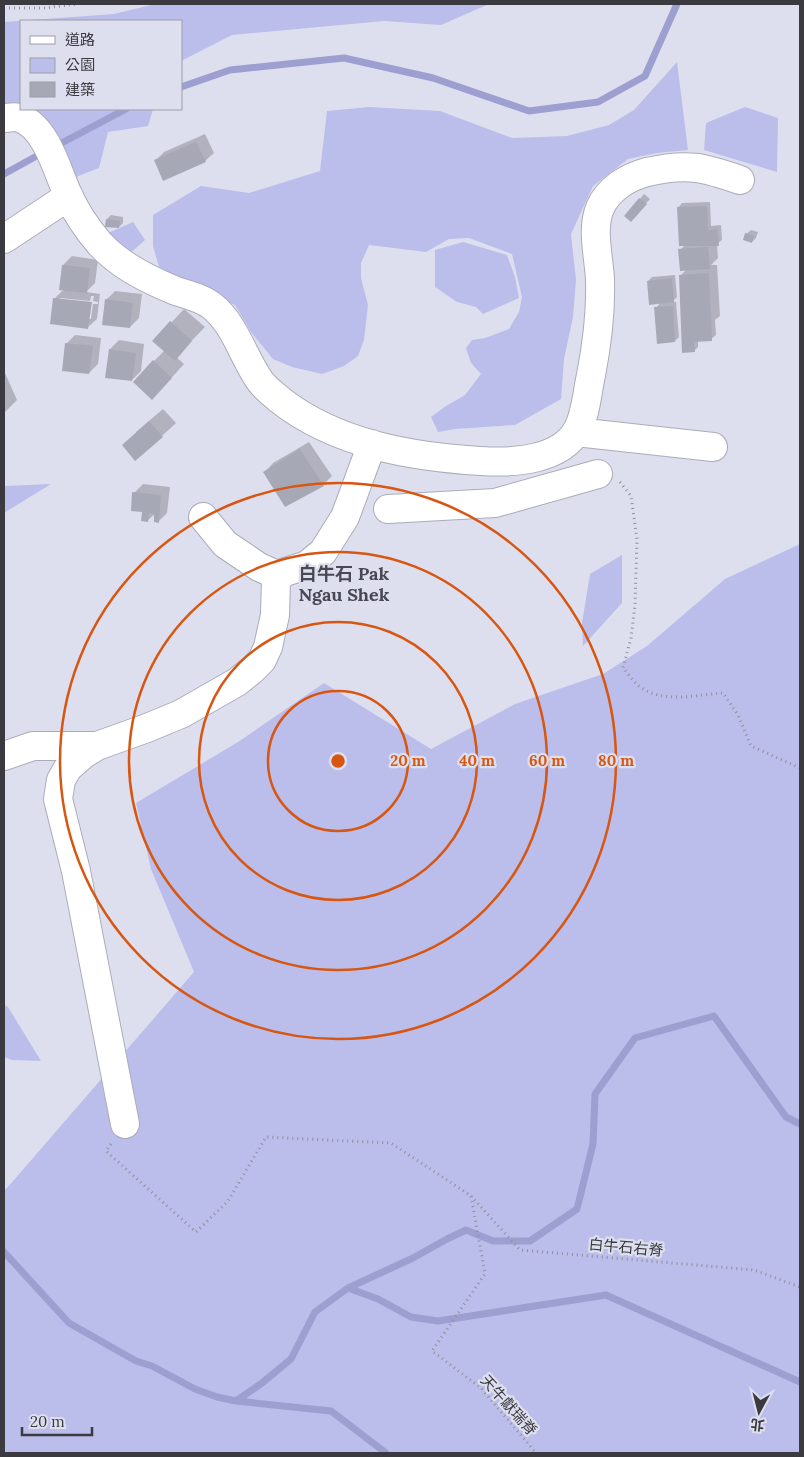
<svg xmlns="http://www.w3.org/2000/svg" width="804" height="1457" font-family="Lora,'Noto Sans TC',serif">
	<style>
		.green { fill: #bbbdeb }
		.shadow { fill: #0003; fill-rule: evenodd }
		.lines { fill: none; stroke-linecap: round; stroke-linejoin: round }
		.stream { stroke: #9d9fd0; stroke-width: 7 }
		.building { fill: #a7a8b6 }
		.minor-casing { stroke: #abacba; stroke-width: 30 }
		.path { stroke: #90909b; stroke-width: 3; stroke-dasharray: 1 4; stroke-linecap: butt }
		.minor { stroke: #fff; stroke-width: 28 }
		.ring { fill: none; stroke: #d75611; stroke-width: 2.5 }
		.labels { text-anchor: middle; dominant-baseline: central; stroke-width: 4.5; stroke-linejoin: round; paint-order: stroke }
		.street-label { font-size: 15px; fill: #3a3a40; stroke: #dedfee }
		.quarter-label { font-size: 18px; font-weight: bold; fill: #474854; stroke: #dedfee }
		.centre { fill: #d75611; stroke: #dedfee; stroke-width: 2.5 }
		.ring-label { font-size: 15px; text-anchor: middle; font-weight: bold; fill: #d75611; stroke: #dedfee; stroke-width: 4.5; stroke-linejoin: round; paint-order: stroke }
	</style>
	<rect width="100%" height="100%" fill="#dedfee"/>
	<path class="green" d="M155 4H489L441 25 384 21 232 35 181 61V21H21V109H153L148 126 108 132 99 168 63 182 42 126 4 117V22L114 14Z
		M677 62 688 150 657 153 628 159 593 186 571 234 576 280 573 317 564 359 561 399 515 425 455 429 438 432 431 417 446 406 465 395 481 374 471 363 466 348 472 340 485 338 509 329 519 312 522 297 512 254 469 238 449 239 426 252 369 245 361 263V278L368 305 364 340 358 356 344 366 322 374 292 367 273 359 251 332 235 305 191 285 159 267 153 246V215L201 186 249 193 320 171 327 111 369 107 440 111 512 138 567 136 609 125 634 110Z
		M745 107 778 118 777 172 704 150 706 123Z
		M133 222 145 240 128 255 106 234Z
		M463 242 507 255 515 277 519 298 483 314 476 307 457 302 435 287V250Z
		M51 484 4 513V486Z
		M800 544V1453H4V1190L7 1188 194 972 151 869 136 803 238 742 324 683 431 749 515 704 603 674 647 646 725 579Z
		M622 555V603L583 646 582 623 590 574Z
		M4 1005 8 1007 41 1061 12 1060 4 1057Z"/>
	<path class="shadow" d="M205 134 214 153 205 161H155L164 152Z
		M644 194 650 199 635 216H626Z
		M710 202 711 226 721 225 722 240 717 244 718 258 711 265H717L720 316 715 320 716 335 711 339 698 340V347L694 351 681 275 687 269 680 250 685 245 678 208 682 203Z
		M111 215 123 217V223L119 227 107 219Z
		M751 230 758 232 756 238 752 242 746 234Z
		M72 256 98 260 95 283 86 292 100 294 97 319 88 327 54 299 64 289 63 265ZM91 296H94L93 301 98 302V304H93L91 319H88L60 300V298L90 301Z
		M675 275 677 297 672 302H676L679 337 675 341 656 308 661 302 648 281 652 277Z
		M115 291 142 294 139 318 130 327 106 300Z
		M184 309 205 327 176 357 184 364 165 385 154 361 165 350 154 341Z
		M75 335 101 338 98 364 89 373 66 344Z
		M119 340 144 344 141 371 132 380 110 349Z
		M5 373 17 400 4 413V374Z
		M163 409 176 423 136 460V432Z
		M309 442 332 476 323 485 265 472 273 463Z
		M143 484 170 487 167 513 159 521 156 513 147 521 134 493Z"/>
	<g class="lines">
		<path class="stream" d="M181 87 230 70 344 58 433 78 529 111 598 102 645 76 677 4
			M54 147 126 109
			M4 174 44 152
			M4 1252 69 1323 136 1361 152 1366 195 1389 217 1397 236 1401 262 1383 291 1359 315 1312 348 1288 378 1299 411 1317 438 1321 606 1295 800 1382
			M348 1288 413 1258 447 1239 466 1230 493 1241H530L577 1209 593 1144 595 1094 635 1038 714 1016 786 1117 800 1124
			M236 1401 331 1411 386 1453"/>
	</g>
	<path class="building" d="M196 142 206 162 163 181 154 160Z
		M639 198 647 204 631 222 624 216Z
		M707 206 708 230 717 229 719 246H679L677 207Z
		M106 219 120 221 119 228 105 227Z
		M745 233 754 236 752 243 743 240Z
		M708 247 710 269 680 271 678 249Z
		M62 265 90 268 87 293 59 290Z
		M709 273 712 341 694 342 695 352 682 353 679 275Z
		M672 278 674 302 649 305 647 281Z
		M53 298 92 302 88 329 50 324Z
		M105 299 133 303 130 328 102 325Z
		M673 306 675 342 657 344 654 307Z
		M170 321 192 341 175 361 152 341Z
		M65 343 93 346 89 374 62 371Z
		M109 349 136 353 132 381 105 378Z
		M153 360 172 378 152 400 133 382Z
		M149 421 163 437 135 461 122 445Z
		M300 449 324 486 285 507 263 472Z
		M132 492 161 495 159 523 154 522V514L149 513 148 522 141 521 142 512 131 511Z"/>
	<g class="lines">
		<g class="minor-casing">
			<path id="minor" d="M4 118C9 118 15 116 20 118 47 127 58 174 69 197 77 214 88 230 100 244 120 266 149 280 176 291 188 295 202 298 212 306 235 324 243 357 260 381 265 388 273 394 280 400 336 444 412 457 481 461 512 463 561 461 578 429 586 413 587 393 591 375 597 344 601 311 600 280 599 257 591 229 600 208 608 189 628 177 647 172 687 163 703 167 740 180
				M4 239 69 196
				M576 432 713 447
				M388 509 495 503 598 474
				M203 517 225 544 259 567 279 576
				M4 756 33 746H97
				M125 1124 76 871 58 799 61 780 68 768 84 754 97 746 147 728 181 714 237 682 252 670 262 660 268 647 275 615 276 579 285 572 307 565 323 552 345 517 372 444"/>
		</g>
		<path class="path" d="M4 8H44L77 4
			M620 482 631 496 637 539 635 605 631 638 623 668C628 674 633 681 639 686 662 704 696 695 723 693L738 715 751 746 800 768
			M111 1144 106 1151 196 1232 228 1201 266 1137 391 1143 471 1196 485 1274 432 1351 481 1388 536 1453
			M471 1196 520 1250 754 1270 800 1287"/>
		<use href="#minor" class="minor"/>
	</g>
	<g class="ring">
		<circle cx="338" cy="761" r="70"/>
		<circle cx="338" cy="761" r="139"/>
		<circle cx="338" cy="761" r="209"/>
		<circle cx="338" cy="761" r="278"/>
	</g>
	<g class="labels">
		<g class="street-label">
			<text transform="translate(626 1247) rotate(5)">白牛石右脊</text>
			<text transform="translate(509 1405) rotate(48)">天牛獻瑞脊</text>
		</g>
		<g class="quarter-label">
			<text x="344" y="573">白牛石 Pak<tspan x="344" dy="21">Ngau Shek</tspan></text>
		</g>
	</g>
	<circle cx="338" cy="761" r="8" class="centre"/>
	<g class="ring-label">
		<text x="408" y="766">20 m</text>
		<text x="477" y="766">40 m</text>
		<text x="547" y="766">60 m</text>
		<text x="616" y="766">80 m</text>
	</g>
	<rect width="804" height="1457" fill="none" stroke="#3a3a40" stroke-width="10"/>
	<rect x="20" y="20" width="162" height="90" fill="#dedfee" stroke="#9c9da8"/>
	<rect x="30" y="36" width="25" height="8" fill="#ffffff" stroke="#9c9da8"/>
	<text x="65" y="45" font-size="15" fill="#3a3a40">道路</text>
	<rect x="30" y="58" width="25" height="15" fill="#bbbdeb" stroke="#9c9da8"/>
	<text x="65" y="70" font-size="15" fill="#3a3a40">公園</text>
	<rect x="30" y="82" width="25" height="15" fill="#a7a8b6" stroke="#9c9da8"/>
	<text x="65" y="95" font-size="15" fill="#3a3a40">建築</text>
	<g transform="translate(759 1412) rotate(187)" stroke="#dedfee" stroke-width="4" paint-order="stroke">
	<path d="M0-4L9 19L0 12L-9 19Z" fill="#3a3a40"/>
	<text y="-8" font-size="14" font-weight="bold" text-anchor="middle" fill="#3a3a40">北</text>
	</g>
	<path d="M22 1427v8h70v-8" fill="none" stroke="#3a3a40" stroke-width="2.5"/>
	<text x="30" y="1427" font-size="15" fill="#3a3a40" stroke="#dedfee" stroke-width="4" paint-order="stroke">20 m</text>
</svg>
